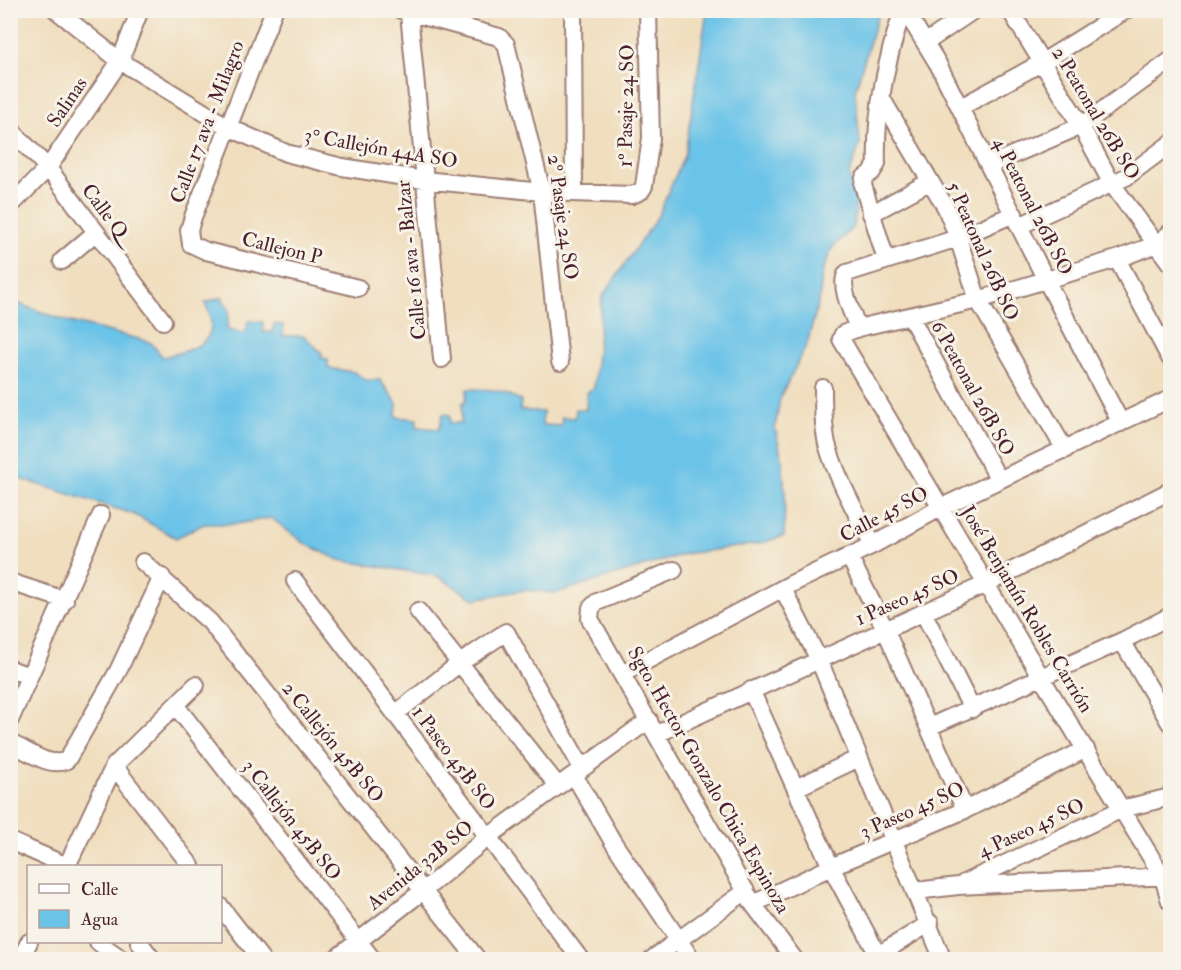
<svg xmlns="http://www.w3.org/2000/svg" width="1181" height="970" font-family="'IM FELL Double Pica',serif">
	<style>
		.water { fill: #6bc3e8; stroke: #5a718a; stroke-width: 1.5 }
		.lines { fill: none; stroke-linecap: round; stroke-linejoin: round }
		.minor-casing { stroke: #9d7e74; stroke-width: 20 }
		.minor { stroke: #fff; stroke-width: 16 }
		.labels { text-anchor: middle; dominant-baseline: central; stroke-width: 6; stroke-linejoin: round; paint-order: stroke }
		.street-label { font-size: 20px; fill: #4a1f2b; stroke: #f7f3e8 }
	</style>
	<rect width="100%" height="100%" fill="#f7f3e8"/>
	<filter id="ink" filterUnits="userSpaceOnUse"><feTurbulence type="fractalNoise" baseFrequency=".0167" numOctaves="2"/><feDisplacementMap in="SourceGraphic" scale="12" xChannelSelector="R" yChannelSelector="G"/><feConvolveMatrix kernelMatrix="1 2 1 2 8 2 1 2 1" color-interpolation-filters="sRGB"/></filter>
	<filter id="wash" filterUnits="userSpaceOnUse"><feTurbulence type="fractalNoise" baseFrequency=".008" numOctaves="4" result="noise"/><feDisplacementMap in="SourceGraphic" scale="24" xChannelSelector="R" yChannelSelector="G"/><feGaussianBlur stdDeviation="1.35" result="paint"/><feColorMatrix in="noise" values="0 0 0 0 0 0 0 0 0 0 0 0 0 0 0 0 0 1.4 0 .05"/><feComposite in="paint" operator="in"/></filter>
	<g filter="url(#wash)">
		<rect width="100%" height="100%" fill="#f0debe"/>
		<path class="water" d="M707 11H879L855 91 860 144 849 175 856 203 854 226 832 248 822 273 820 296 807 344 780 398 775 429 782 458 785 493 784 536 758 544 684 554 556 593 524 590 474 599 438 576 339 560 304 543 271 518 236 524H204L176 538 133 514 11 476V299L24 306 70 322 150 342 163 357C195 349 224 343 205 303L222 297 229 311 227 330 246 333 248 321 263 322V332H273L274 324 283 325V336H304L322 353 321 358 328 359V368L354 372 366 380H380L397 403 396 417 417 419V427L439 429 443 414 450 415V423H461L463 402H466L467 389C489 389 501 389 521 401L520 410 543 412 542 425 561 426 562 417 575 418 576 409 586 410 587 392 594 388 602 297 658 216 685 154Z"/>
	</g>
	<g filter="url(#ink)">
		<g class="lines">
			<g class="minor-casing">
				<path id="minor" d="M56 10 120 61 228 127 286 153 342 167 424 180 542 192 632 195 641 191 644 186 651 138 648 10
					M274 10 193 217 189 230 191 244 206 251 358 288
					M401 10 499 37 506 44 542 192 560 362
					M573 10 574 192
					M905 10 938 64 1046 280 1121 423
					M1010 10 1081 126 1112 184 1170 263
					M409 13 442 359
					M925 43 974 10
					M882 99 946 208 958 238 978 300 1065 450
					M961 107 1041 63 1126 10
					M10 129 48 168 163 321
					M989 165 1081 126 1170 61
					M10 206 48 168 120 61 140 10
					M871 214 929 182
					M1019 226 1126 177 1170 144
					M1170 233 1157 244 1117 259 978 300 858 328 843 334 841 339 1041 677 1163 877 1170 901
					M1117 259 1170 358
					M886 260 863 185 864 178 872 172 877 164C875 112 886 60 903 10
					M62 261 95 233
					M910 316 999 480
					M858 328C853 315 838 285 847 273L958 238 1014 214
					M823 388C823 407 823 426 827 444 837 479 856 512 873 545
					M849 556 885 629 965 810
					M143 562 210 622 478 960
					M674 570 597 602 591 608 590 619 753 904 795 960
					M295 581 581 960
					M10 582 65 600
					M783 589 819 660 943 960
					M418 611 558 786
					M923 612 972 709
					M1122 641 1170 723
					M10 669 29 676
					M622 674 789 585 873 545 942 507 1170 399
					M751 690 831 867 878 955
					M176 706 373 960
					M395 714 460 663 506 632 582 768
					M10 720 101 515
					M929 727 1122 641 1170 616
					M657 734 986 584 1170 491
					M10 743C27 750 50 769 67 760L118 671 162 577
					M114 766 191 866
					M574 775 613 842 692 960
					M796 788 859 758
					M10 841 67 866
					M67 866 114 766 196 685
					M964 883 1122 809 1170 797
					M916 891 958 886 1170 876
					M753 904 831 867 965 810 1086 749
					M220 906 262 960
					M98 942 123 960
					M139 942 153 960
					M20 960 29 942
					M334 960 424 890 488 837 649 720
					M651 960 746 891
					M870 960 930 923"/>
			</g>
			<use href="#minor" class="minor"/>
		</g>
	</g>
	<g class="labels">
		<g class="street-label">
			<text transform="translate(67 102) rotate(-56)">Salinas</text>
			<text transform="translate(626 106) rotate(-89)">1º Pasaje 24 SO</text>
			<text transform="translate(1096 113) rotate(59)">2 Peatonal 26B SO</text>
			<text transform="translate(207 122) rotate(-69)">Calle 17 ava - Milagro</text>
			<text transform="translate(381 148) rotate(10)">3° Callejón 44A SO</text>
			<text transform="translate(1033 206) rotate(63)">4 Peatonal 26B SO</text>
			<text transform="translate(105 211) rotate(53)">Calle Q</text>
			<text transform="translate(563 217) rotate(82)">2º Pasaje 24 SO</text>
			<text transform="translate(282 248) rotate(14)">Callejon P</text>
			<text transform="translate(983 251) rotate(66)">5 Peatonal 26B SO</text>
			<text transform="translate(411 260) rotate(-96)">Calle 16 ava - Balzar</text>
			<text transform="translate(973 388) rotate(61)">6 Peatonal 26B SO</text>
			<text transform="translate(884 514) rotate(-28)">Calle 45 SO</text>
			<text transform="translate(907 597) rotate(-24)">1 Paseo 45 SO</text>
			<text transform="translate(1027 609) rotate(59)">José Benjamín Robles Carrión</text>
			<text transform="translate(333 742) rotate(51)">2 Callejón 45B SO</text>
			<text transform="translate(454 758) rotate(53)">1 Paseo 45B SO</text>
			<text transform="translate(709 780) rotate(60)">Sgto. Hector Gonzalo Chica Espinoza</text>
			<text transform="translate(912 810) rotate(-24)">3 Paseo 45 SO</text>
			<text transform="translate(292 820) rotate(52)">3 Callejón 45B SO</text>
			<text transform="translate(1031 828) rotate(-25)">4 Paseo 45 SO</text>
			<text transform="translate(420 865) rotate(-39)">Avenida 32B SO</text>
		</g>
	</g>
	<rect width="1181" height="970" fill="none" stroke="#f7f3e8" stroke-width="36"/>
	<rect x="27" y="865" width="195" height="78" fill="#f7f3e8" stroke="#b29e9c" stroke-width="1.5"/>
	<rect x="39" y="884" width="30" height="9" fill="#ffffff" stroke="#b29e9c" stroke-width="1.5"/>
	<text x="81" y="895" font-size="18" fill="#4a1f2b">Calle</text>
	<rect x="39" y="910" width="30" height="18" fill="#6bc3e8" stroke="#b29e9c" stroke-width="1.5"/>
	<text x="81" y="925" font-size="18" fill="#4a1f2b">Agua</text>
</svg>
